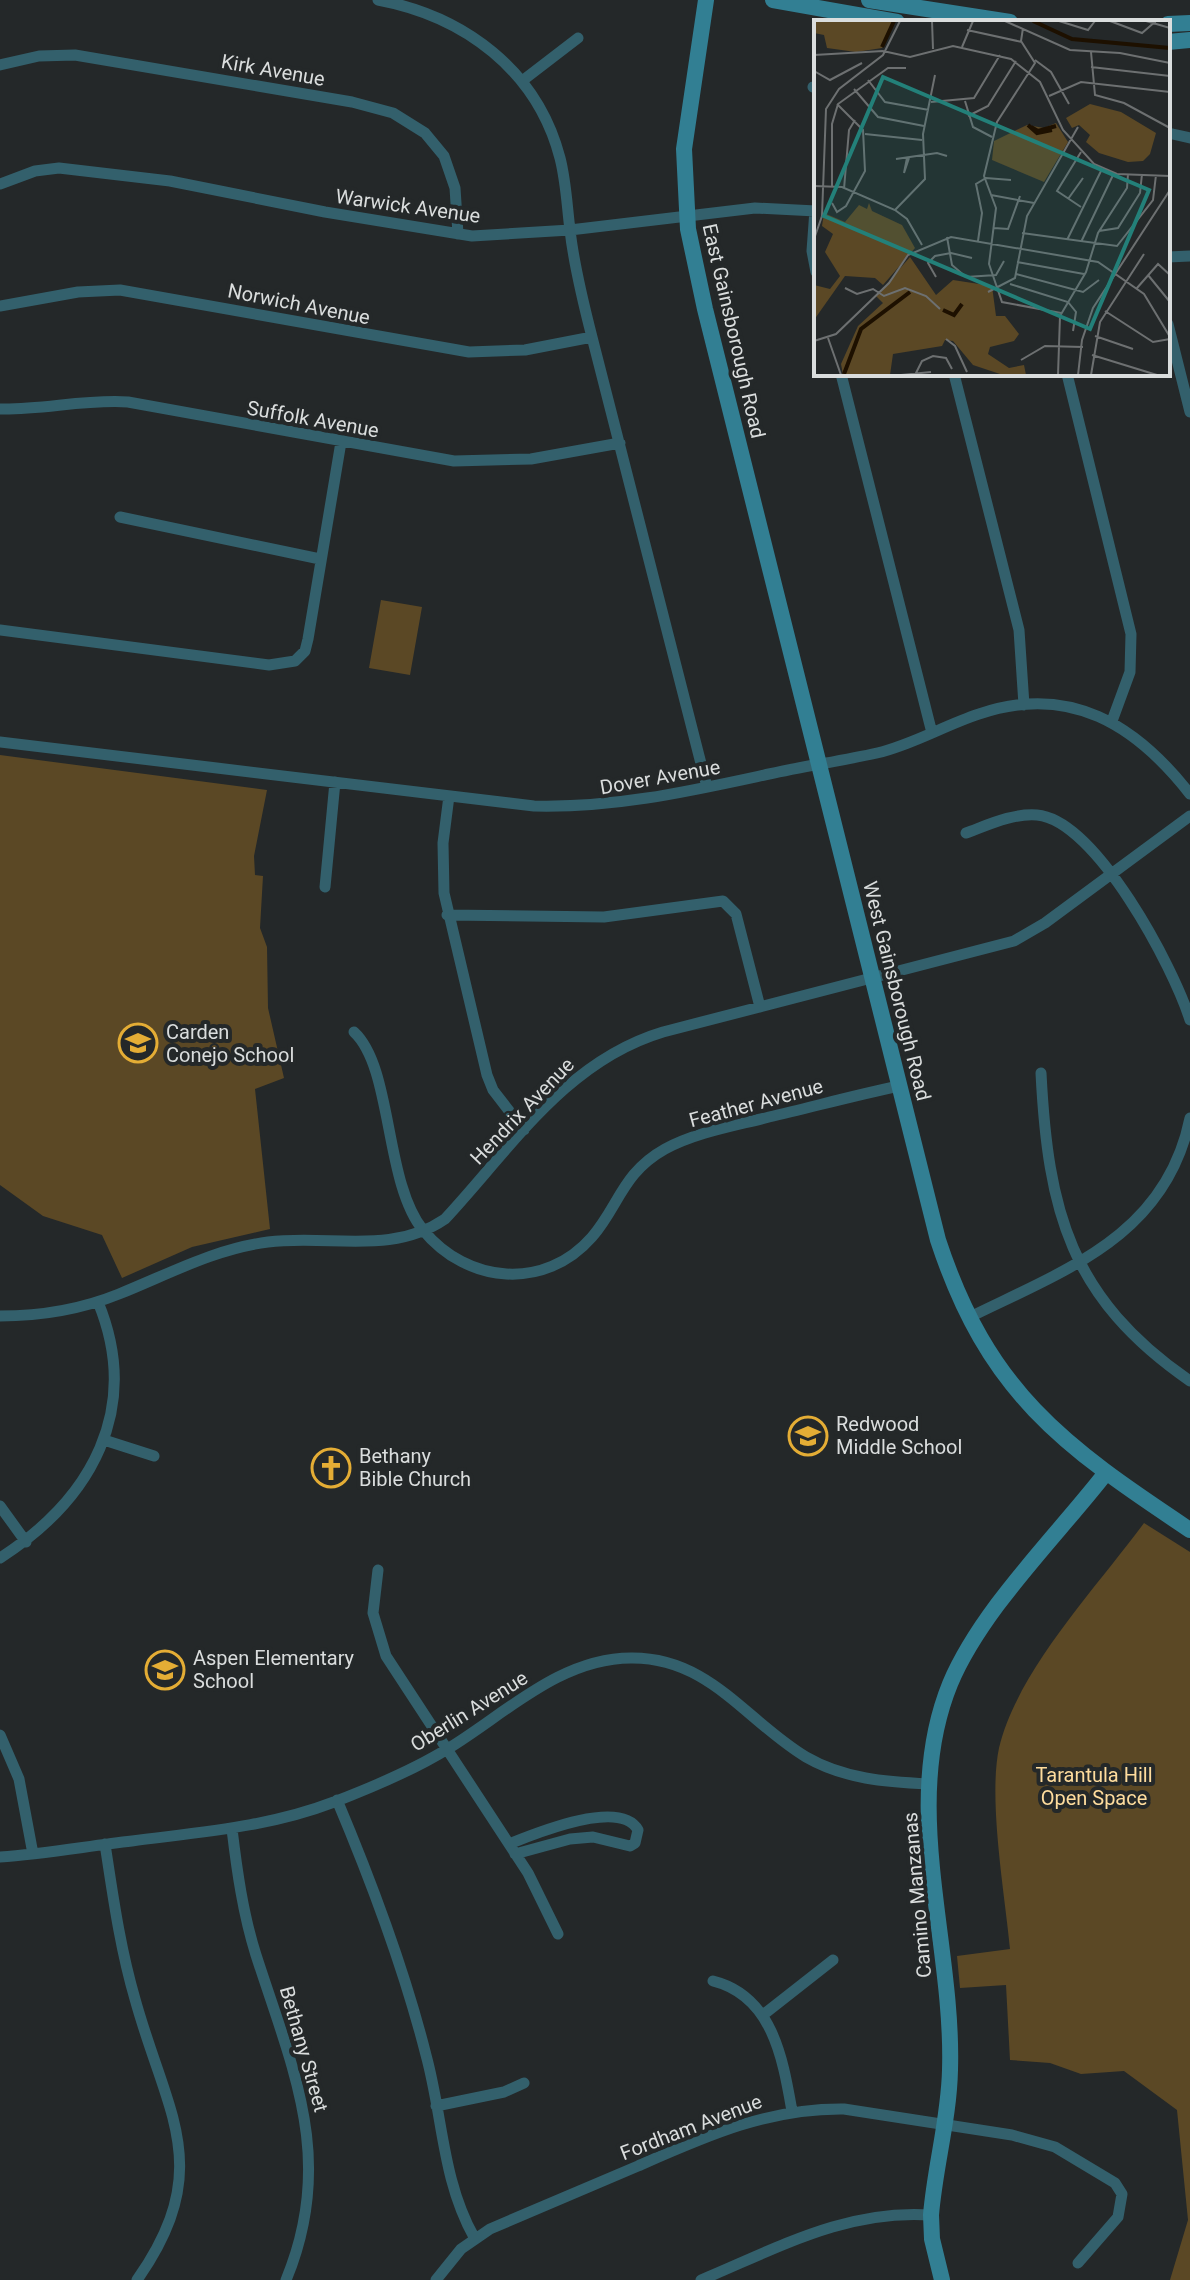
<svg xmlns="http://www.w3.org/2000/svg" width="1190" height="2280" font-family="Roboto,sans-serif">
	<style>
		.green { fill: #5b4825 }
		.lines { fill: none; stroke-linecap: round; stroke-linejoin: round }
		.street { stroke: #33606c; stroke-width: 11 }
		.secondary { stroke: #327f93; stroke-width: 16 }
		.labels { text-anchor: middle; dominant-baseline: central; stroke-width: 8; stroke-linejoin: round; paint-order: stroke }
		.street-label { font-size: 20px; fill: #dadddd; stroke: #242829 }
		.poi-label { font-size: 20px; fill: #dadddd; stroke: #242829; text-anchor: start }
		.park-label { font-size: 20px; fill: #fedc9d; stroke: #242829 }
		.inset-river { fill: none; stroke: #1d1000; stroke-width: 4 }
		.inset-road { fill: none; stroke: #6d7071; stroke-width: 2 }
		.view { fill: #238079; fill-opacity: 0.15; stroke: #238079; stroke-width: 4 }
		.inset-edge { fill: none; stroke: #dadddd; stroke-width: 4 }
	</style>
	<rect width="100%" height="100%" fill="#242829"/>
	<path class="green" d="M381 600 422 607 410 675 369 668Z
		M0 755 267 790 254 856 255 875 263 876 260 928 267 947 268 1008 284 1078 255 1089 270 1229 192 1247 122 1278 102 1235 43 1216 0 1185Z
		M1144 1523 1190 1552V2280H1170L1188 2220 1177 2110 1124 2071 1081 2074 1050 2063 1010 2060 1006 1985 960 1988 957 1956 1010 1949C1005 1895 988 1800 999 1748 1017 1671 1097 1587 1144 1523Z"/>
	<g class="lines">
		<path class="street" d="M378 0C464 16 537 70 560 158 566 181 567 206 570 230 574 266 583 302 592 337L707 787
			M0 65 39 56 75 55 352 102 393 113 425 133 444 156 455 188 458 234
			M522 81 578 38
			M813 87 816 88
			M1168 133 1190 138
			M0 184 35 171 59 168 170 181 325 212 472 236 570 230 755 208 816 211
			M815 210 812 251 816 272
			M1168 257 1190 256
			M0 306 78 292 120 290 469 352 525 350 592 337
			M1168 324 1190 412
			M841 374 932 733
			M954 374 1019 630 1024 705
			M1067 374 1131 634 1130 672 1112 721
			M0 409C43 410 85 399 128 402L454 461 531 459 620 443
			M120 517 320 559
			M0 630 269 665 295 661 305 651 308 639 341 442
			M0 742 534 806C616 808 690 791 769 774 805 766 841 761 877 753 912 745 945 725 979 714 1070 683 1136 725 1190 794
			M449 796 443 843 444 893 487 1075 493 1090 524 1130
			M966 833C988 825 1013 813 1037 815 1096 820 1174 968 1190 1020
			M325 887 335 782
			M447 915 604 917 723 901 736 914 760 1007
			M354 1032C393 1068 384 1182 423 1230 467 1284 545 1291 592 1237 619 1206 622 1173 665 1149 697 1132 734 1126 769 1117 812 1107 856 1095 899 1086
			M1041 1073C1048 1211 1070 1298 1190 1381
			M0 1316C40 1316 82 1309 119 1294 169 1274 214 1249 268 1242 329 1234 391 1256 445 1219 511 1148 566 1061 663 1032L1014 941 1045 923 1190 816
			M968 1318C1065 1270 1166 1236 1190 1118
			M104 1440 154 1456
			M0 1506 26 1542
			M0 1558C92 1499 142 1409 98 1302
			M378 1570 373 1613 386 1656 528 1873 558 1934
			M0 1735 19 1779 33 1854
			M337 1800C372 1883 404 1968 426 2055 443 2117 442 2180 474 2237
			M232 1829C237 1871 243 1914 256 1955 293 2070 336 2160 286 2280
			M105 1844C113 1896 120 1948 135 1999 167 2115 216 2167 137 2280
			M509 1844C534 1834 620 1798 638 1830L635 1843 630 1846 593 1837 570 1839 515 1854
			M0 1857C44 1854 88 1846 132 1841 201 1832 269 1827 334 1802 373 1787 414 1770 449 1748 506 1713 561 1658 631 1658 709 1657 746 1721 806 1757 844 1779 886 1782 929 1784
			M713 1981C773 1996 783 2060 792 2111
			M763 2015 833 1960
			M436 2106 504 2092 524 2083
			M436 2280 461 2249 490 2229C539 2208 588 2187 638 2166 706 2136 768 2108 844 2109L1012 2135 1055 2147 1115 2183 1122 2194 1118 2217 1078 2263
			M701 2280C778 2248 846 2209 931 2215"/>
		<path class="secondary" d="M706 0 684 149 688 229 705 309 938 1240C988 1392 1062 1445 1190 1530
			M773 0 897 22
			M869 0 1010 22
			M1168 24 1190 23
			M1168 42 1190 40
			M942 2280 932 2239 931 2215C935 2166 949 2119 950 2070 954 1943 900 1807 950 1684 981 1610 1055 1538 1105 1474"/>
	</g>
	<defs>
		<g id="school-ring" transform="scale(2)"><circle r="9.5" fill="#242829" stroke="#e4ad35" stroke-width="1.5"/><path d="M0-5L7-2L0 1L-7-2ZM-4 1L0 2.5L4 1V4Q0 6-4 4Z" fill="#e4ad35"/></g>
		<g id="church-ring" transform="scale(2)"><circle r="9.5" fill="#242829" stroke="#e4ad35" stroke-width="1.5"/><path d="M-1.2-6h2.4v3.5h3.3v2.4h-3.3V6h-2.4V-.1h-3.3v-2.4h3.3Z" fill="#e4ad35"/></g>
	</defs>
	<g fill-rule="evenodd">
		<use href="#school-ring" x="138" y="1043"/>
		<use href="#school-ring" x="808" y="1436"/>
		<use href="#church-ring" x="331" y="1468"/>
		<use href="#school-ring" x="165" y="1670"/>
	</g>
	<g class="labels">
		<g class="street-label">
			<text transform="translate(273 70) rotate(10)">Kirk Avenue</text>
			<text transform="translate(408 206) rotate(8)">Warwick Avenue</text>
			<text transform="translate(299 304) rotate(11)">Norwich Avenue</text>
			<text transform="translate(734 331) rotate(77)">East Gainsborough Road</text>
			<text transform="translate(313 419) rotate(10)">Suffolk Avenue</text>
			<text transform="translate(660 777) rotate(-10)">Dover Avenue</text>
			<text transform="translate(897 991) rotate(76)">West Gainsborough Road</text>
			<text transform="translate(756 1103) rotate(-15)">Feather Avenue</text>
			<text transform="translate(522 1111) rotate(-46)">Hendrix Avenue</text>
			<text transform="translate(469 1711) rotate(-32)">Oberlin Avenue</text>
			<text transform="translate(917 1895) rotate(-95)">Camino Manzanas</text>
			<text transform="translate(304 2049) rotate(74)">Bethany Street</text>
			<text transform="translate(691 2127) rotate(-21)">Fordham Avenue</text>
		</g>
		<g class="poi-label">
			<text x="166" y="1032">Carden<tspan x="166" dy="23">Conejo School</tspan></text>
			<text x="836" y="1424">Redwood<tspan x="836" dy="23">Middle School</tspan></text>
			<text x="359" y="1456">Bethany<tspan x="359" dy="23">Bible Church</tspan></text>
			<text x="193" y="1658">Aspen Elementary<tspan x="193" dy="23">School</tspan></text>
		</g>
		<g class="park-label">
			<text x="1094" y="1775">Tarantula Hill<tspan x="1094" dy="23">Open Space</tspan></text>
		</g>
	</g>
	<g transform="translate(814 20)">
		<rect width="356" height="356" fill="#242829"/>
		<path d="M0 1H81L68 28 42 32 13 28 10 15 0 13ZM276 84 307 92 342 113 336 134 329 141 314 142 285 133 272 122 276 115 265 105 258 108 252 98ZM242 103 254 122 230 162 178 140 180 121 213 105 230 108ZM55 183 58 191 88 205 101 228 69 265 61 258 31 256 0 300V265L16 269 26 256 11 232 19 214 8 206 10 193 31 202 45 185 53 189ZM96 237 122 275 139 260 178 266 182 296H191L205 314 200 321 176 327 174 334 195 348 210 345 212 355H189L159 345 139 321 131 320 128 326 79 334 76 355H29L27 344 44 306 69 283 62 276Z" fill="#5b4825"/>
		<path class="inset-river" d="M219 1 258 19 356 28M68 27 80 1M214 105 223 113 238 110M217 107 224 111 242 106M129 290 140 295 148 284M30 354 47 309 96 272"/>
		<path class="inset-road" d="M118 1 119 29M191 1 256 30 306 33 356 43M245 1 274 10 281 1M296 1 328 13 342 1M332 1 356 8M209 8 207 21 221 43 183 102 170 156 182 188 175 244 188 282 247 293M153 10 208 22M148 27 159 1M69 31 96 37 139 26 197 39 226 62 249 110 280 144 303 154 356 156M277 32 281 75 310 83 356 108M0 35 69 31M221 40 237 52 255 84M277 47 356 56M0 51 16 60 48 43M54 60 71 82 115 90M40 69 64 97 110 106M235 76 267 62 356 72M151 81 159 107 178 117M117 82 160 78 186 35M154 96 174 86 202 41M51 114 108 120M93 138 90 153 95 138M82 139 123 133 133 136M0 166 28 167 81 190 93 199 108 225M18 166V104L24 84 74 48H92M30 169 35 110 41 100M177 175 220 183M254 179 269 158M18 183 23 192 32 186 51 151 49 110 23 84M267 187 243 171 267 132M81 190 111 159 109 114 121 55M180 208 194 209 206 176M285 211 304 208 326 173 328 154M208 213 303 226 339 180 342 155M133 217 138 245 152 257 182 255 190 241M0 219 8 196 12 89 25 69 69 35 86 1M253 220 288 149M164 221 168 193 162 164 172 158 197 160M267 222 300 153M203 242 270 254M202 254 269 272 285 260M334 255 356 282M122 257 114 243 121 236 137 233 158 238M196 264 254 282 262 292 259 311M31 268 43 274 59 269 70 276 91 268 112 276 126 289M323 268 344 244 356 255M174 272 201 258 213 196 264 107M291 291 339 322 356 319M281 316 319 329M14 318 27 355M132 319 141 326 153 352M0 321 22 314 75 263 94 235 137 217 284 242 330 274 356 317M278 335 343 355M207 340 231 326 269 327M87 355 117 352M101 355 108 341 119 336 132 338 138 349M244 355 246 296 272 252 284 213 313 168 314 154M264 355 268 320 279 288 356 170M277 355 286 302 330 234"/>
		<path class="view" d="M69 57 335 170 276 309 10 196Z"/>
		<rect width="356" height="356" class="inset-edge"/>
	</g>
</svg>
